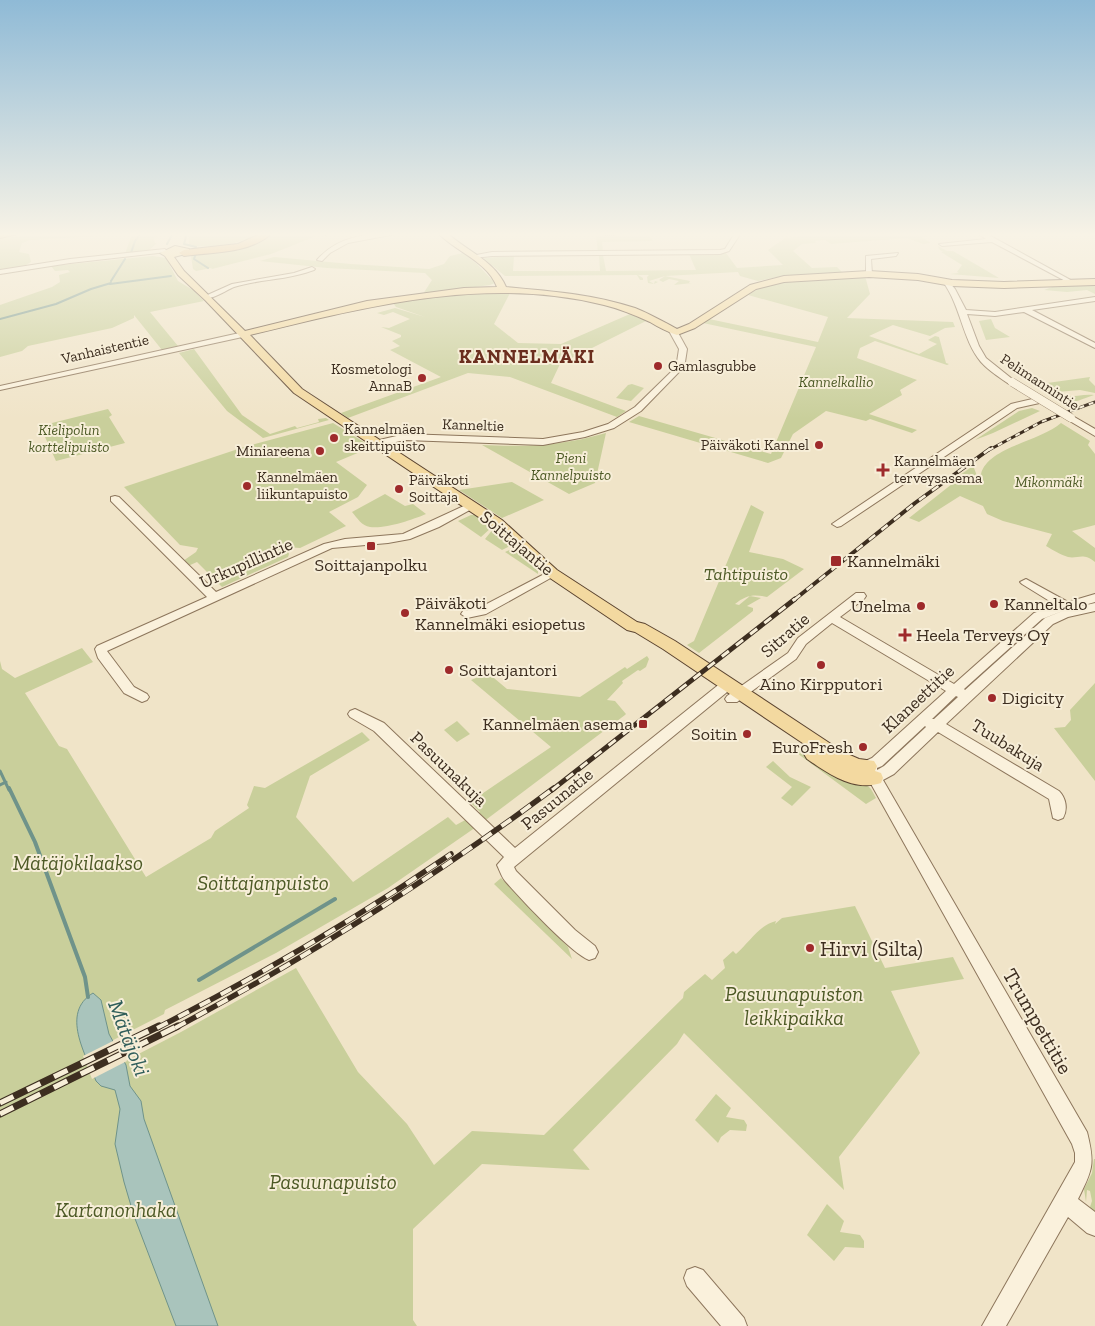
<svg xmlns="http://www.w3.org/2000/svg" width="1095" height="1326" font-family="'Zilla Slab',serif">
	<style>
		.green { fill: #c9cf9b }
		.water { fill: #a9c4bc; stroke: #6f938a }
		.pier { fill: #f0e4c8 }
		.lines { fill: none; stroke-linecap: round; stroke-linejoin: round }
		.stream-far2 { stroke: #6f938a; stroke-width: 2 }
		.stream-far1 { stroke: #6f938a; stroke-width: 3 }
		.stream { stroke: #6f938a; stroke-width: 4 }
		.minor-casing { stroke: #8d765c; stroke-width: 2 }
		.major-casing { stroke: #5b4430; stroke-width: 2 }
		.highway-casing { stroke: #5b4430; stroke-width: 2 }
		.minor { fill: #faf1dc; fill-rule: evenodd }
		.major { fill: #f3d9a0; fill-rule: evenodd }
		.highway { fill: #e0a458; fill-rule: evenodd }
		.rail-far4-casing { stroke: #3d2e20; stroke-width: 3 }
		.rail-far3-casing { stroke: #3d2e20; stroke-width: 4 }
		.rail-far2-casing { stroke: #3d2e20; stroke-width: 5 }
		.rail-far1-casing { stroke: #3d2e20; stroke-width: 5.5 }
		.rail-casing { stroke: #3d2e20; stroke-width: 7 }
		.rail-far4 { stroke: #f7eed8; stroke-width: 2; stroke-dasharray: 5; stroke-linecap: butt }
		.rail-far3 { stroke: #f7eed8; stroke-width: 2.5; stroke-dasharray: 8; stroke-linecap: butt }
		.rail-far2 { stroke: #f7eed8; stroke-width: 3; stroke-dasharray: 9; stroke-linecap: butt }
		.rail-far1 { stroke: #f7eed8; stroke-width: 4; stroke-dasharray: 12; stroke-linecap: butt }
		.rail { stroke: #f7eed8; stroke-width: 5; stroke-dasharray: 15; stroke-linecap: butt }
		.minor-bridge-casing { stroke: #8d765c; stroke-width: 9; stroke-linecap: butt }
		.minor-bridge { stroke: #faf1dc; stroke-width: 8 }
		.poi-dot { fill: #9e2a2b; stroke: #f7eed8; stroke-width: 2 }
		.labels { text-anchor: middle; dominant-baseline: central; stroke-width: 4; stroke-linejoin: round; paint-order: stroke }
		.far-street-label { font-size: 15px; fill: #3d2e20; stroke: #f7eed8 }
		.far-poi-label { font-size: 15px; fill: #3d2e20; stroke: #f7eed8; text-anchor: start }
		.far-park-label { font-size: 15px; font-style: italic; fill: #4d5a26; stroke: #f7eed8 }
		.street-label { font-size: 18px; fill: #3d2e20; stroke: #f7eed8 }
		.poi-label { font-size: 18px; fill: #3d2e20; stroke: #f7eed8; text-anchor: start }
		.park-label { font-size: 18px; font-style: italic; fill: #4d5a26; stroke: #f7eed8 }
		.far-district-label { font-size: 19px; font-weight: bold; letter-spacing: 1px; fill: #6b2e1e; stroke: #f7eed8 }
		.near-park-label { font-size: 21px; font-style: italic; fill: #4d5a26; stroke: #f7eed8 }
		.near-poi-label { font-size: 21px; fill: #3d2e20; stroke: #f7eed8; text-anchor: start }
		.near-street-label { font-size: 21px; fill: #3d2e20; stroke: #f7eed8 }
		.near-water-label { font-size: 22px; font-style: italic; fill: #2f5d5a; stroke: #f7eed8 }
	</style>
	<rect width="100%" height="100%" fill="#f0e4c8"/>
	<path class="green" d="M70 233H160L158 237 154 238 155 243H157L147 252 125 254 132 234 30 240 22 243 19 252 29 254 31 262 26 265H31L0 271V238Z
		M189 233H263C239 245 215 247 189 246Z
		M273 233H324L271 254 212 269 211 268 196 271 193 269 191 256 193 252 263 240Z
		M625 233H648L653 241 602 242 603 252H598L596 236Z
		M816 233H927L931 236 921 237 931 243 923 244 907 238 831 244 825 240 815 241 816 243 802 244 793 251 812 268 837 267 842 272 782 276 758 281 740 276 738 272 665 276 690 281 689 283H692L674 285 679 281 669 279 663 282 659 280 665 276 649 281 654 284 655 281 658 282 654 284 648 283 647 277 649 275H638L643 278V280H640L637 275 505 276 483 258 514 256 513 271H600L599 255H603L606 271 696 270 689 254 726 253 737 268 783 265 768 250 785 238 817 235Z
		M938 246 947 251H953L999 278 950 274 959 273 957 272 962 265 941 252H943L939 249Z
		M463 253 477 264 495 283 490 285 423 294 432 280 425 273 327 268 260 261 274 257 351 264 429 269 444 264 450 256Z
		M153 256 166 258 178 281 193 290 204 301 150 312 178 346 162 350 134 315V318L112 328 28 346 22 351 0 357V305L52 287 60 282 59 275 70 272 68 270 55 271 51 266Z
		M865 276 870 294 847 318 953 322 955 327 945 328 930 336 893 325 869 336 919 354 937 344 928 340 935 336 939 337 946 363 949 364 947 365 875 341 860 348 857 358 917 380 900 390 902 395 869 414 917 430 912 433 870 419 866 421 826 411 793 434 781 458 768 463 629 422 639 416 771 454 816 347 703 323 709 319 818 342 828 317 748 295C775 275 832 278 865 276Z
		M1095 284V294L1087 290 1067 292 1044 290 1055 286Z
		M466 293H510L494 324 518 343 561 344 630 314 646 321 560 364 551 383 626 411 617 417 510 377 468 373 348 418 341 413 441 377 390 350 400 346 392 341 401 337V335L381 327 389 328 410 319 393 312 384 315 377 313 395 308 425 317 396 307 393 303Z
		M991 319 995 328 1010 337 986 340 979 321Z
		M194 349 242 415 270 434 295 426 297 428 319 422 318 419 326 418 329 420 263 438 227 411 179 353Z
		M1090 377 1089 380 1095 386V393L1080 390 1057 392 1054 394C1065 400 1083 393 1094 395L1066 405 1033 385Z
		M632 384 644 388 631 401 616 398 628 385Z
		M1032 408 1040 411 993 433 975 440 1019 411Z
		M108 409 112 415 109 417 125 443 56 461 40 426Z
		M333 423 372 447 336 462 367 485 358 497 329 512 346 526 300 548 286 547 289 554 288 557 222 587 197 562 188 566 183 561 196 552 198 548 180 545 124 487 244 447Z
		M1061 423 1090 441 1088 445 1095 454V525L1072 531 1095 548V562C1083 552 1078 559 1068 557 1061 555 1053 550 1046 546L1052 534 1003 521 987 514 983 506 960 496 919 522 909 518 952 484 950 482 970 468H974L977 476 981 474C988 447 1041 441 1061 423Z
		M606 433 595 483 569 494 482 445C528 447 561 446 606 433Z
		M512 482 544 500 502 518 459 490Z
		M385 494 405 506 413 504 426 514C412 520 385 529 370 527 362 526 357 518 352 512Z
		M751 505 764 512 749 552 783 559 804 569 767 597C754 594 746 595 735 604L739 605 750 596 761 598 747 606 753 608V611L699 653 687 645 694 641Z
		M471 515H476L492 527 481 537 458 521Z
		M494 528 514 544 502 550 485 539Z
		M516 547 538 571V574L505 552Z
		M82 648 93 662 25 693 59 746 67 749 146 877 211 838 215 831 249 808 247 805 254 786 265 788 362 732 370 740 310 776 296 817 353 882 448 817 456 825 480 812 470 802 551 747 471 680 488 673 507 689 580 697 625 667 627 669 647 656 649 659 646 667 640 671 638 670 622 681 623 683 607 700 615 701 626 714 625 715 479 825 388 888 276 953 165 1010 164 1014 86 1054 94 1077 181 1032 296 968 358 1072 407 1124 434 1165 472 1131 544 1135 683 998 684 992 705 974 712 980 725 968 723 960 733 951 736 954C749 943 759 925 776 921L775 924 782 918 855 906 885 968 953 957 964 979 891 991 920 1053 839 1157 844 1190 684 1033 677 1044 573 1150 590 1170 482 1164 413 1229V1320L417 1326H0V661L2 669 15 678Z
		M1095 683V781L1054 728 1065 727 1071 720 1070 710Z
		M457 721 470 734 457 742 444 730Z
		M786 745 803 752 840 776 866 784 871 789 876 798 866 804Z
		M773 761 790 777 811 787 792 806 781 798 792 787 766 767Z
		M501 878 568 947 572 959 494 884Z
		M716 1094 731 1108 726 1117 744 1120 747 1125 746 1131 730 1130 721 1137 718 1143 695 1120Z
		M1094 1159H1095V1212L1090 1207 1092 1201 1090 1191 1087 1190 1086 1202 1084 1189 1092 1173Z
		M827 1204 844 1221 840 1232 860 1235 864 1241V1248L845 1247 834 1261 807 1235Z"/>
	<path class="water" d="M93 993 101 1000 109 1034 126 1065 130 1086 141 1101 144 1119 218 1326H176L134 1216 124 1182 115 1144 120 1109 115 1090 101 1086 96 1081C86 1055 60 1013 93 993Z"/>
	<path class="pier" d="M115 1040 127 1061 92 1079 83 1056Z"/>
	<g class="lines">
		<path class="stream-far2" d="M187 233 184 244 196 247
			M325 235 331 233
			M167 244 173 233
			M131 253 135 241 141 233
			M196 253 194 259 208 268
			M111 281 125 259
			M110 284 171 276
			M0 319 56 304 91 289 111 283"/>
		<path class="stream-far1" d="M0 771 9 790
			M0 785 6 782"/>
		<path class="stream" d="M9 788 35 842 85 977 88 997
			M199 980 335 899"/>
		<g class="minor-casing">
			<path id="minor" d="M401 233 348 243 330 253 322 261 317 260C338 235 370 233 401 233Z
				M573 233H617L614 235Z
				M735 233H741L729 251 720 254 492 256 474 258 471 256 492 252 720 250 725 249Z
				M977 233H985L996 239 1076 283 1071 284 992 242 942 246 939 244 986 239Z
				M165 249 167 252 70 263 0 274V270L70 259Z
				M898 253 896 256 871 259 872 274 869 276 866 274V256Z
				M312 267 315 269 314 270C288 280 260 279 234 287 226 290 210 302 203 297L232 284 294 273Z
				M944 281H948L955 289 966 310 995 312 1095 297V301L1032 310 1095 343V348L1024 312 995 316 967 314 979 346 986 358 1016 382 1009 384C999 377 989 371 981 362 962 339 961 306 943 282Z
				M670 329H676L687 349 685 362 679 372 641 411 614 428 585 437 543 445 405 440 378 446 373 443 375 441 405 434 543 439 583 432 608 424 635 407 672 371 677 362 679 349 669 331Z
				M244 332 248 334 247 336 0 390V386Z
				M1041 397 1044 398V402L1017 408 841 526 837 527 832 524 1011 404Z
				M1071 415 1095 429V436L1068 420V416Z
				M115 496 119 497 216 592 324 544 345 539 403 534 468 504H476L477 506 439 527 410 539 388 543 332 548 107 651 134 687 147 694 149 697 147 700 142 702 124 693 98 658 95 649 97 646 207 597 111 501V497Z
				M552 570 558 573 556 575 486 614 467 618 461 614 463 611 479 608Z
				M1026 579 1068 602 1095 594V602L1074 608 1095 603V611L1068 617 1053 624 946 724 1059 791C1066 798 1068 809 1063 818L1058 820 1053 818 1049 799 938 732 894 774 883 780 1087 1132C1095 1164 1093 1169 1078 1199L1095 1212V1236L1087 1233 1068 1217 1006 1326H982L1075 1162V1153L1072 1144 861 766 863 762 872 758 946 691 832 623 806 644 796 659 737 702H727L725 699 727 696 788 653 798 638 856 593H864L866 596 864 599 840 617 954 684 1034 613 1056 605 1022 584 1020 582ZM1065 610 1045 618 965 690 964 689 1042 619ZM956 696 958 697 934 719H932ZM925 726 926 727 884 766 877 770V768L882 766Z
				M727 681 732 682 733 685 732 688 514 867 516 871 575 930 595 946 598 952 595 958 589 960C571 953 521 899 506 882 502 878 500 871 497 865L504 857 374 731 350 717 348 714 350 711 355 709 384 723 515 848 722 682Z
				M695 1267 703 1270 744 1318 747 1326H721L687 1286 684 1278 687 1270Z"/>
		</g>
		<g class="major-casing">
			<path id="major" d="M438 233H447C467 251 495 261 506 287 550 291 593 294 635 308 650 314 664 322 677 329L689 324 750 285 784 276 869 271 918 274 952 280 1004 282 1095 279V285L1004 288 952 286 918 280 869 277 784 282 756 289 695 328 677 335C668 332 658 327 650 322 635 315 620 309 604 305 485 275 365 307 250 335L302 389 502 520 557 570 637 622 645 624 675 641 843 752 859 759 874 761 877 766 875 771 881 773 883 778 881 783C853 792 828 773 807 759L804 754 807 749 810 748 663 649 635 632 627 630 547 576 492 526 294 393 205 300 178 275 165 256 160 253 175 246 189 249V253L174 257 184 271 245 331 367 301 464 288 497 287C487 261 456 252 438 233Z"/>
		</g>
		<g class="highway-casing">
			<path id="highway" d="M0 233H22L0 238Z
				M262 233H272C250 254 212 252 184 256L179 253 184 250 238 244Z"/>
		</g>
		<use href="#minor" class="minor"/>
		<use href="#major" class="major"/>
		<use href="#highway" class="highway"/>
		<g class="rail-far4-casing">
			<path id="rail-far4" d="M989 450 1041 422 1095 402"/>
		</g>
		<g class="rail-far3-casing">
			<path id="rail-far3" d="M794 600 915 503 991 448"/>
		</g>
		<g class="rail-far2-casing">
			<path id="rail-far2" d="M552 790 795 599"/>
		</g>
		<g class="rail-far1-casing">
			<path id="rail-far1" d="M157 1028C259 976 357 918 451 854
				M175 1028C308 957 433 878 554 788"/>
		</g>
		<g class="rail-casing">
			<path id="rail" d="M0 1103 159 1026
				M0 1114 178 1026"/>
		</g>
		<use href="#rail-far4" class="rail-far4"/>
		<use href="#rail-far3" class="rail-far3"/>
		<use href="#rail-far2" class="rail-far2"/>
		<use href="#rail-far1" class="rail-far1"/>
		<use href="#rail" class="rail"/>
		<g class="minor-bridge-casing">
			<path id="minor-bridge" d="M1012 382 1071 418"/>
		</g>
		<use href="#minor-bridge" class="minor-bridge"/>
	</g>
	<linearGradient id="sky" x2="0" y2="1"><stop stop-color="#8fbad6"/><stop offset="0.56" stop-color="#f8f3e6"/><stop offset="1" stop-color="#f8f3e6" stop-opacity="0"/></linearGradient>
	<rect width="1095" height="419" fill="url(#sky)"/>
	<g class="poi-dot">
		<circle cx="658" cy="366" r="5"/>
		<circle cx="422" cy="378" r="5"/>
		<circle cx="334" cy="438" r="5"/>
		<circle cx="819" cy="445" r="5"/>
		<circle cx="320" cy="451" r="5"/>
		<path d="M880.5 462.5h5v5h5v5h-5v5h-5v-5h-5v-5h5z"/>
		<circle cx="247" cy="486" r="5"/>
		<circle cx="399" cy="489" r="5"/>
		<rect x="366" y="541" width="10" height="10" rx="2.5"/>
		<rect x="830" y="555" width="12" height="12" rx="2.5"/>
		<circle cx="994" cy="604" r="5"/>
		<circle cx="921" cy="606" r="5"/>
		<circle cx="405" cy="613" r="5"/>
		<path d="M902.5 627.5h5v5h5v5h-5v5h-5v-5h-5v-5h5z"/>
		<circle cx="821" cy="665" r="5"/>
		<circle cx="449" cy="670" r="5"/>
		<circle cx="992" cy="698" r="5"/>
		<rect x="638" y="719" width="10" height="10" rx="2.5"/>
		<circle cx="747" cy="734" r="5"/>
		<circle cx="863" cy="747" r="5"/>
		<circle cx="810" cy="948" r="5"/>
	</g>
	<g class="labels">
		<g class="far-street-label">
			<text transform="translate(105 349) rotate(-13)">Vanhaistentie</text>
			<text transform="translate(1040 382) rotate(33)">Pelimannintie</text>
			<text transform="translate(473 425) rotate(2)">Kanneltie</text>
		</g>
		<g class="far-poi-label">
			<text x="668" y="366">Gamlasgubbe</text>
			<text x="412" y="369" text-anchor="end">Kosmetologi<tspan x="412" dy="17">AnnaB</tspan></text>
			<text x="344" y="429">Kannelmäen<tspan x="344" dy="17">skeittipuisto</tspan></text>
			<text x="809" y="445" text-anchor="end">Päiväkoti Kannel</text>
			<text x="310" y="451" text-anchor="end">Miniareena</text>
			<text x="894" y="461">Kannelmäen<tspan x="894" dy="17">terveysasema</tspan></text>
			<text x="257" y="477">Kannelmäen<tspan x="257" dy="17">liikuntapuisto</tspan></text>
			<text x="409" y="480">Päiväkoti<tspan x="409" dy="17">Soittaja</tspan></text>
		</g>
		<g class="far-park-label">
			<text x="836" y="382">Kannelkallio</text>
			<text x="69" y="430">Kielipolun<tspan x="69" dy="17">korttelipuisto</tspan></text>
			<text x="571" y="458">Pieni<tspan x="571" dy="17">Kannelpuisto</tspan></text>
			<text x="1049" y="482">Mikonmäki</text>
		</g>
		<g class="street-label">
			<text transform="translate(517 543) rotate(40)">Soittajantie</text>
			<text transform="translate(246 563) rotate(-24)">Urkupillintie</text>
			<text transform="translate(785 635) rotate(-41)">Sitratie</text>
			<text transform="translate(918 699) rotate(-43)">Klaneettitie</text>
			<text transform="translate(1008 745) rotate(32)">Tuubakuja</text>
			<text transform="translate(449 769) rotate(44)">Pasuunakuja</text>
			<text transform="translate(557 799) rotate(-39)">Pasuunatie</text>
		</g>
		<g class="poi-label">
			<text x="847" y="561">Kannelmäki</text>
			<text x="371" y="565" text-anchor="middle">Soittajanpolku</text>
			<text x="415" y="603">Päiväkoti<tspan x="415" dy="21">Kannelmäki esiopetus</tspan></text>
			<text x="1004" y="604">Kanneltalo</text>
			<text x="911" y="606" text-anchor="end">Unelma</text>
			<text x="916" y="635">Heela Terveys Oy</text>
			<text x="459" y="670">Soittajantori</text>
			<text x="821" y="684" text-anchor="middle">Aino Kirpputori</text>
			<text x="1002" y="698">Digicity</text>
			<text x="633" y="724" text-anchor="end">Kannelmäen asema</text>
			<text x="737" y="734" text-anchor="end">Soitin</text>
			<text x="853" y="747" text-anchor="end">EuroFresh</text>
		</g>
		<g class="park-label">
			<text x="746" y="574">Tahtipuisto</text>
		</g>
		<g class="far-district-label">
			<text x="527" y="356">KANNELMÄKI</text>
		</g>
		<g class="near-park-label">
			<text x="78" y="862">Mätäjokilaakso</text>
			<text x="263" y="882">Soittajanpuisto</text>
			<text x="794" y="993">Pasuunapuiston<tspan x="794" dy="24">leikkipaikka</tspan></text>
			<text x="333" y="1181">Pasuunapuisto</text>
			<text x="116" y="1209">Kartanonhaka</text>
		</g>
		<g class="near-poi-label">
			<text x="820" y="948">Hirvi (Silta)</text>
		</g>
		<g class="near-street-label">
			<text transform="translate(1038 1021) rotate(60)">Trumpettitie</text>
		</g>
		<g class="near-water-label">
			<text transform="translate(129 1038) rotate(69)">Mätäjoki</text>
		</g>
	</g>
</svg>
